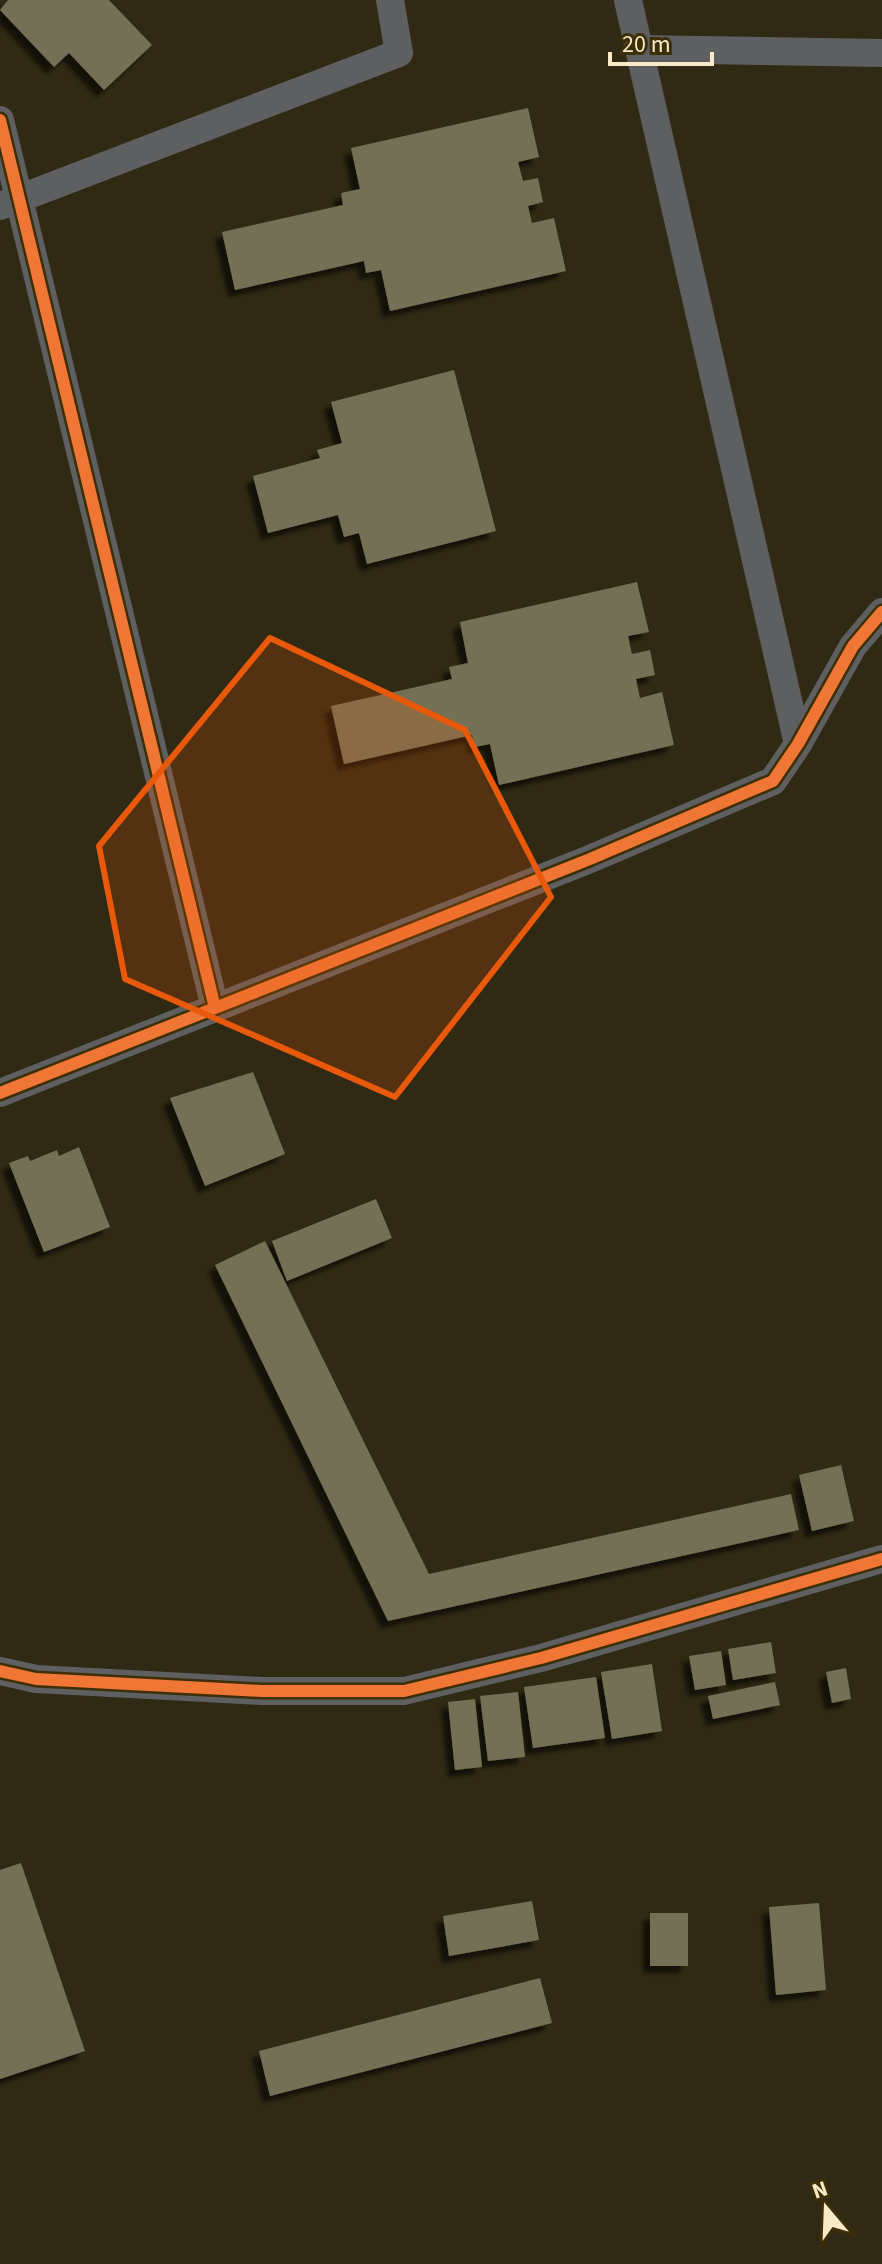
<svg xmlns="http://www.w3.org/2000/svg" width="882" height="2264" font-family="'Source Sans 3',sans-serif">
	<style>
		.building { fill: #737055; filter: url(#shadow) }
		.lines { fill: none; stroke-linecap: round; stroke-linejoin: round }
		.street { stroke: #5e5f61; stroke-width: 28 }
		.cycleway-casing { stroke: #3c2f07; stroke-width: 17 }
		.cycleway { stroke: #f07635; stroke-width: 12 }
		.marked { fill: #e8590c; fill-opacity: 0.2; stroke: #e8590c; stroke-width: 6; stroke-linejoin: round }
	</style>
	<defs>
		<filter id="shadow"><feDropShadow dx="-7" dy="7" stdDeviation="2" flood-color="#0009"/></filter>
	</defs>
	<rect width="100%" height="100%" fill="#302913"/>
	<path class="building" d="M8 0H109L152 45 104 90 69 53 54 67 0 10Z
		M528 108 539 157 518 162 523 181 538 178 543 202 528 206 532 223 554 218 566 271 390 311 381 270 366 273 364 261 235 290 222 232 343 205 341 193 360 189 351 148Z
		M454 370 496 531 367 564 359 533 344 537 338 515 268 533 253 476 320 458 317 450 342 443 331 402Z
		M637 582 649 632 628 636 632 654 650 650 655 675 636 679 640 698 662 692 674 745 499 785 490 744 475 747 472 735 344 764 331 706 452 679 449 667 468 663 460 622Z
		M253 1072 285 1154 205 1186 170 1098Z
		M79 1147 110 1227 44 1252 9 1163 28 1156 30 1161 57 1150 59 1156Z
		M376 1199 392 1238 287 1281 272 1241Z
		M265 1241 429 1574 791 1494 799 1530 388 1621 215 1265Z
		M841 1465 854 1521 812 1531 799 1475Z
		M771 1642 776 1673 733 1680 728 1649Z
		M721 1651 726 1685 695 1690 689 1656Z
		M652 1664 662 1731 612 1739 601 1672Z
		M846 1668 851 1699 832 1703 826 1672Z
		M596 1677 605 1738 533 1748 524 1687Z
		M775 1682 780 1705 713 1719 708 1696Z
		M518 1692 525 1757 488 1761 480 1696Z
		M475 1699 482 1767 455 1770 448 1702Z
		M21 1863 85 2051 0 2079V1870Z
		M532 1901 539 1940 449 1956 443 1916Z
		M819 1903 826 1990 776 1995 769 1907Z
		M650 1913H688V1966H650Z
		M540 1978 552 2023 270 2096 259 2051Z"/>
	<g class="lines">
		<path class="street" d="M628 0 639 49 882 53
			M639 49 798 744
			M0 120 215 1008 0 1093
			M0 206 399 53 390 0
			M215 1008 590 859 773 781 798 744 853 646 882 612
			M0 1671 36 1679 262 1691H404L541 1658 882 1559"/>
		<g class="cycleway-casing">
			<path id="cycleway" d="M0 120 215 1008 0 1093
				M215 1008 590 859 773 781 798 744 853 646 882 612
				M0 1671 36 1679 262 1691H404L541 1658 882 1559"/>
		</g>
		<use href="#cycleway" class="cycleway"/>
	</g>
	<path class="marked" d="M270 638 465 730 551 897 395 1097 125 979 99 846Z"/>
	<g transform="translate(826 2208) rotate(341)" stroke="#3c2f07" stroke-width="6" paint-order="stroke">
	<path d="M0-6L14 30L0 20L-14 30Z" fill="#f8eac8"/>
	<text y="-12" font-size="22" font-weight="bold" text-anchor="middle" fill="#f8eac8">N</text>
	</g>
	<path d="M610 52v12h102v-12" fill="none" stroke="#f8eac8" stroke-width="4"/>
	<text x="622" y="52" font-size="24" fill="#f8eac8" stroke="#3c2f07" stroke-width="6" paint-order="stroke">20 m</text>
</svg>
